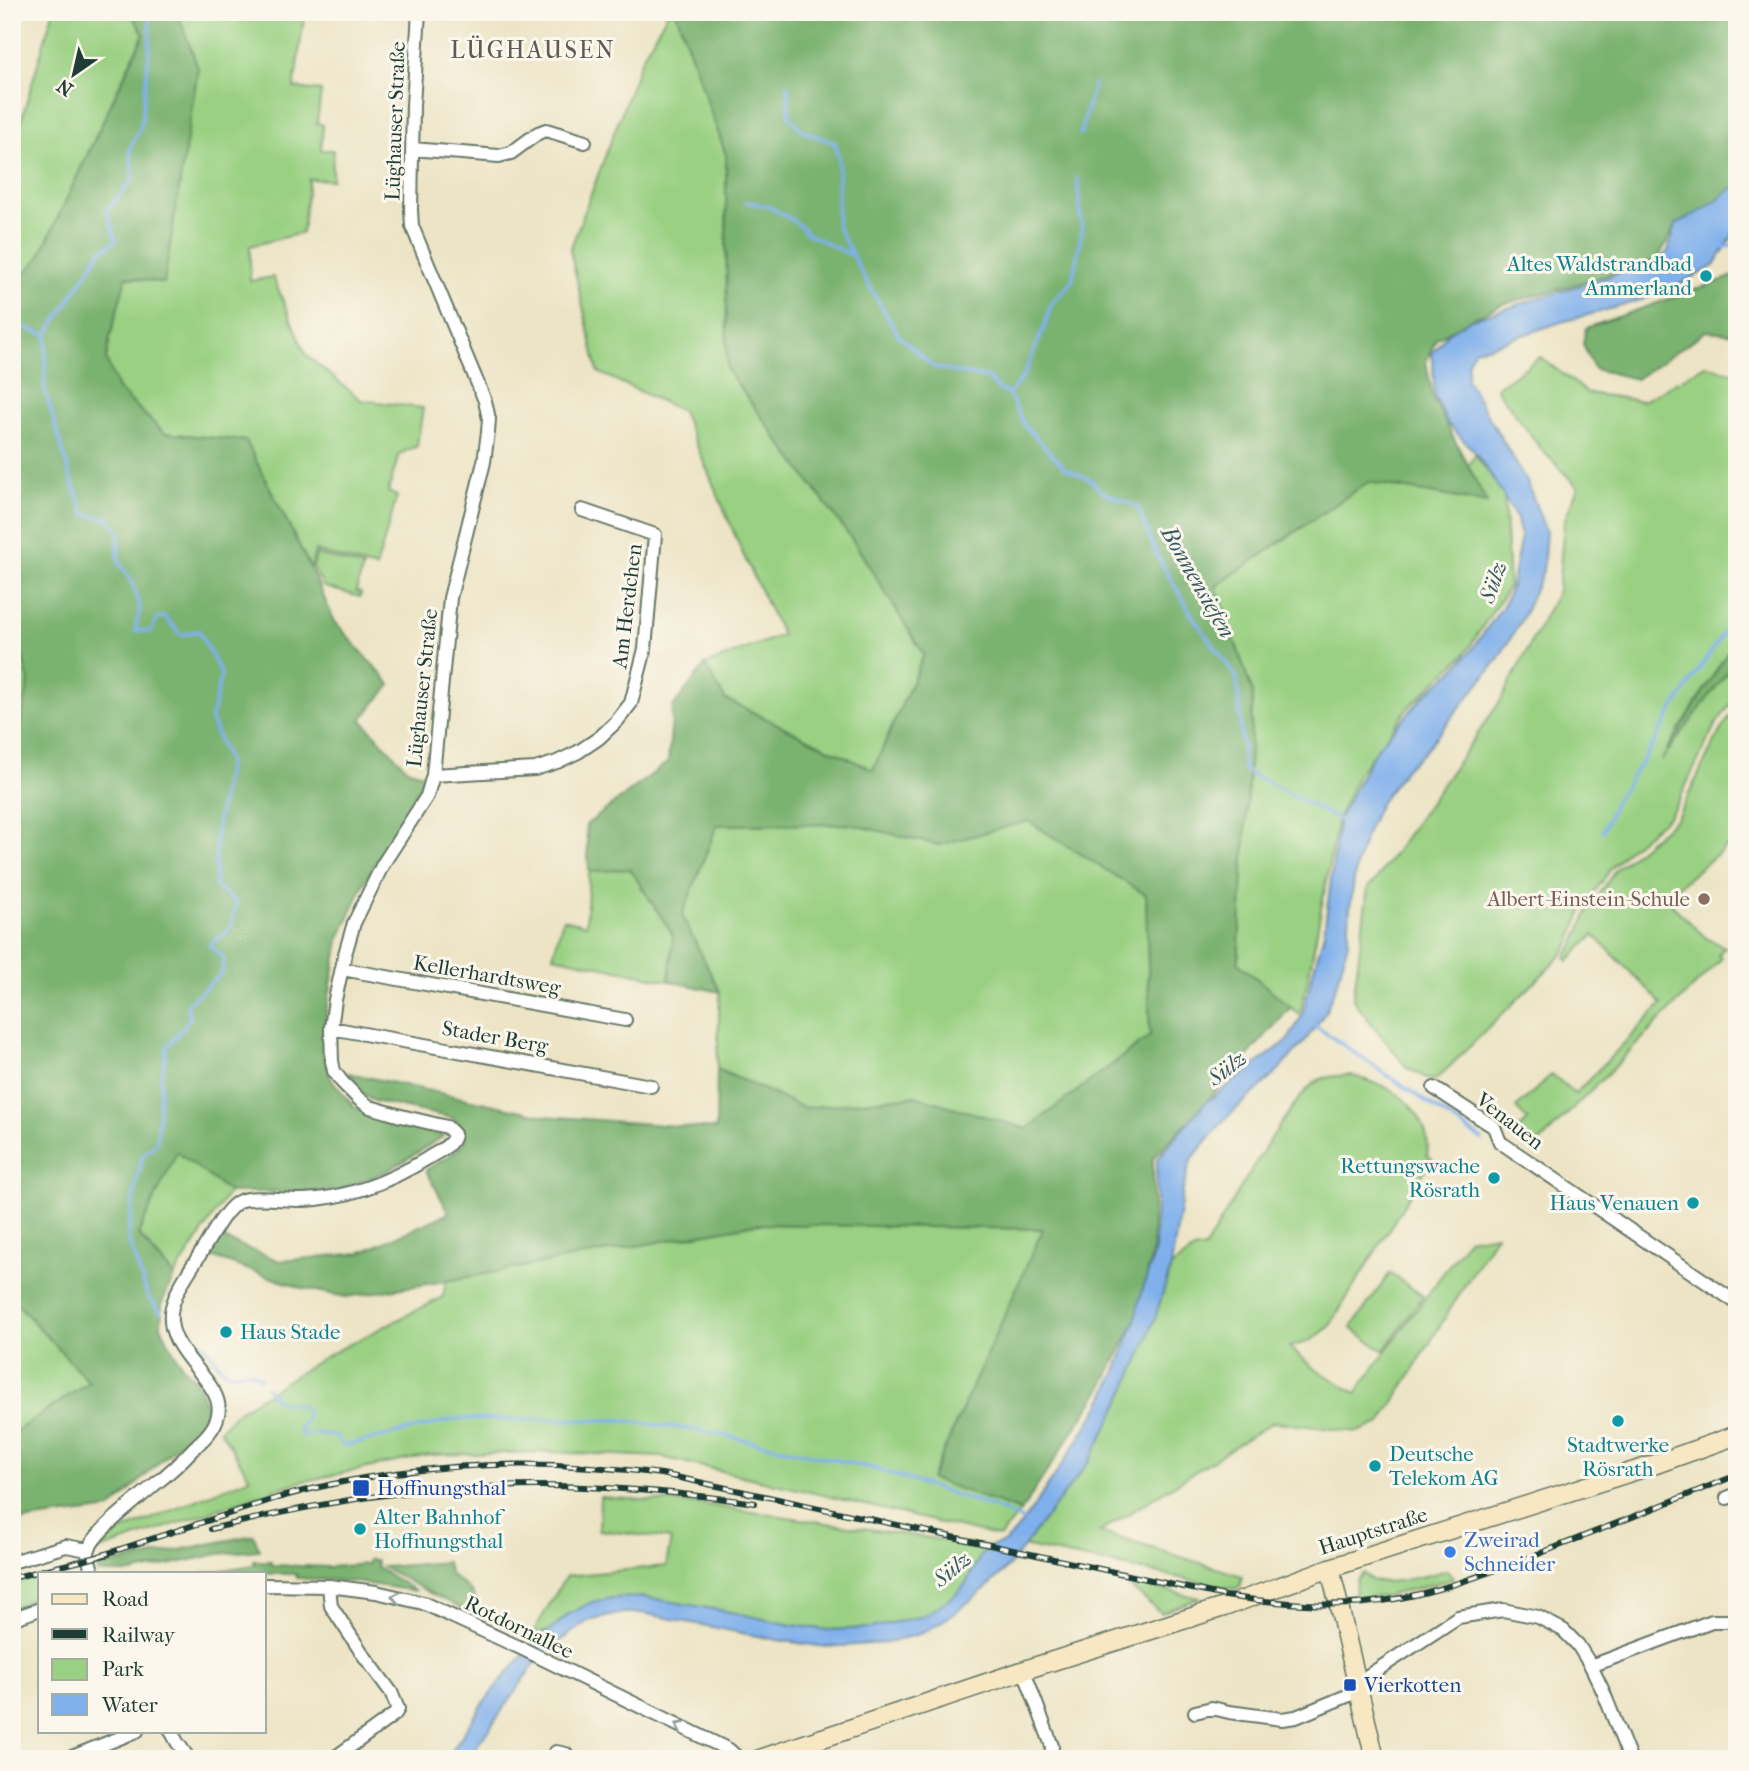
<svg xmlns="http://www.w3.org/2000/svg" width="1749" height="1771" font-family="'IM FELL French Canon',serif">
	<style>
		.green { fill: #99d082; stroke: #5c865b; stroke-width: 2 }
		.forest { fill: #7ab270; stroke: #4c7852; stroke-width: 2 }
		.water { fill: #80b0eb; stroke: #507690; stroke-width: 2 }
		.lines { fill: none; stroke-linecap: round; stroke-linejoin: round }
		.stream { stroke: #80b0eb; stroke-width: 3.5 }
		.street-casing { stroke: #677767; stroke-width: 16 }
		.secondary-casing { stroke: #677767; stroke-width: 21 }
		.street { stroke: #fff; stroke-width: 12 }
		.secondary { stroke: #f7e8c3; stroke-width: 18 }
		.rail-casing { stroke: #1f3d34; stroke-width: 6 }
		.rail { stroke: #fbf7ec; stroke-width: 3.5; stroke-dasharray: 10; stroke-linecap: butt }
		.oneway { stroke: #8f9e9a }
		.culture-dot { fill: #0f9aa8; stroke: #fbf7ec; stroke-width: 2.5 }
		.education-dot { fill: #8d6e63; stroke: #fbf7ec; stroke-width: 2.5 }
		.transit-dot { fill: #1a4fb4; stroke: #fbf7ec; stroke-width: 2.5 }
		.shop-dot { fill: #3f7fe0; stroke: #fbf7ec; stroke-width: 2.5 }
		.labels { text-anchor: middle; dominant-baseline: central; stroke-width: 6; stroke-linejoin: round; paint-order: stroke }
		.street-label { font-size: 21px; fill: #1f3d34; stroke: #fbf7ec }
		.culture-label { font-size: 21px; fill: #0d838f; stroke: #fbf7ec; text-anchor: end }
		.education-label { font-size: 21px; fill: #785e54; stroke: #fbf7ec; text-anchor: end }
		.transit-label { font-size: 21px; fill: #164399; stroke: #fbf7ec; text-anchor: start }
		.shop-label { font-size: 21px; fill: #366cbe; stroke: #fbf7ec; text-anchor: start }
		.water-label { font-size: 23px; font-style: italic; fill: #375a62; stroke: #fbf7ec }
		.quarter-label { font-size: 24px; letter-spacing: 2px; fill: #615b55; stroke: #fbf7ec }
	</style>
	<rect width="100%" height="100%" fill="#fbf7ec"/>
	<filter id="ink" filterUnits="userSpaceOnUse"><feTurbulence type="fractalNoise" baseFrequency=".0143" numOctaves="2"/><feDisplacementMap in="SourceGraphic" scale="14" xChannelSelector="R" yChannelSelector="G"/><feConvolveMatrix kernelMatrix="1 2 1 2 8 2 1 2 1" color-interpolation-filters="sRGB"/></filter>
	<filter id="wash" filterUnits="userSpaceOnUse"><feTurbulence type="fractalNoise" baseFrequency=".00686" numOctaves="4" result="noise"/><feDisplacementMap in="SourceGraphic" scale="28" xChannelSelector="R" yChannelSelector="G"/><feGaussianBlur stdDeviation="1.57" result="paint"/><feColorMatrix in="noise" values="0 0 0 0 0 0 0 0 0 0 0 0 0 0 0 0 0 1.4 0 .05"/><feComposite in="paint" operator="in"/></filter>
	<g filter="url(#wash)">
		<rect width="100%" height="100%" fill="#ece4c5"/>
		<path class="green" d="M53 12H130L144 33 39 258 24 274 12 266V152Z
			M177 12H305L294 88 321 91 317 123 323 125 321 150H333L332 180 309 179 302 233 250 246V281L273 277 306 355 361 400 423 408 417 446 399 454 388 492 397 496 376 568 315 551 311 569 246 441 164 433 118 389 106 359 110 337 126 277 164 282 198 68Z
			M668 12H676L726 155 727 370 856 545 924 655 873 770 725 699 705 665 782 635 743 554 682 411 598 372 570 250 642 58Z
			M1540 357 1588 393 1643 401 1706 365 1737 374V637L1666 751 1737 659V695L1714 727 1677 804 1669 816 1628 850 1613 866 1583 908 1571 941 1562 955 1437 1079 1430 1080 1407 1068 1353 1000 1368 887 1375 881 1501 700 1558 591 1564 522 1578 487 1541 449 1496 388Z
			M1475 455 1504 494 1509 586 1464 655 1408 708 1359 773 1338 817 1310 969 1300 1015 1238 963 1253 694 1216 586 1368 482 1486 503 1468 465Z
			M316 554 363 567 356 592 361 593 360 597 324 587 313 567Z
			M12 620 29 681 12 769Z
			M1737 706V838L1671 892 1673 906 1706 938 1725 947 1718 955 1722 958 1533 1149 1512 1137 1528 1120 1516 1108 1552 1074 1575 1094 1662 1004 1594 935 1568 961 1566 957 1575 943 1589 909 1617 868 1677 818 1720 731Z
			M1028 821 1146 895 1150 1036 1027 1129 915 1096 804 1108 717 1069 720 992 682 916 717 825 850 824 939 845Z
			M630 868 673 935 669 981 553 956 563 919 586 925 589 872Z
			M1350 1075C1381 1084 1407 1092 1422 1123 1427 1134 1429 1143 1427 1155L1432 1159 1329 1327 1310 1341 1289 1347 1315 1369 1356 1393 1468 1239 1496 1234 1381 1423 1358 1432 1273 1422 1100 1532 1242 1576 1240 1586 1235 1589 1023 1546 1090 1460 1119 1404 1142 1353 1171 1267 1194 1250 1205 1248C1223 1219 1294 1090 1319 1080 1327 1076 1341 1076 1350 1075Z
			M177 1151 229 1192 174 1276 138 1234Z
			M756 1224 1044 1229 931 1479 1021 1511 1000 1537 662 1457 547 1452 429 1455 291 1484 94 1552 100 1540 250 1478 220 1430 237 1412 326 1356 443 1297 446 1281Z
			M1390 1273 1423 1296 1384 1351 1351 1328Z
			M12 1298 89 1382 12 1434Z
			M600 1497 699 1504 990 1547 981 1555 965 1585 954 1596 923 1616 871 1628 828 1630 791 1625 730 1612 643 1597 569 1614 549 1631 533 1633 566 1576 666 1566 671 1539 599 1530Z
			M1447 1570 1453 1579 1386 1596 1355 1598 1356 1580 1363 1573C1366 1576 1369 1579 1372 1580 1386 1586 1431 1575 1447 1570Z
			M40 1577V1596L12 1608V1583Z
			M1123 1581 1200 1598 1161 1613Z"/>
		<path class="forest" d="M130 12H177L198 68 164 283 126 277 110 337 106 359 118 389 164 433 246 441 311 569 335 622 391 685 361 719 407 769 426 775 363 885 339 940 325 1019 324 1054 331 1079 353 1106 365 1113 444 1136 386 1172 338 1191 229 1192 177 1152 138 1234 174 1276 162 1303 161 1326 171 1347 183 1367 199 1384 208 1415 111 1509 12 1522V1434L89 1382 12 1298V769L29 681 12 620V266L24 274 39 258 144 34Z
			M676 12H1737V204L1677 224 1657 260 1560 289 1503 304 1469 320 1436 339 1426 362 1433 398 1487 503 1368 482 1216 586 1253 694 1238 963 1291 1007 1200 1109 1153 1158V1250L1135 1322 1101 1389 1021 1511 931 1479 1043 1229 756 1224 446 1281 346 1297 302 1288 211 1257 219 1237 280 1261 360 1253 449 1213 426 1170 457 1150 464 1142 465 1131 452 1118 374 1101 358 1090 348 1073 545 1116 716 1129 717 1069 804 1108 915 1096 1027 1129 1150 1036 1146 895 1028 821 939 845 850 824 717 825 682 916 720 992 669 981 673 935 630 869 589 872 586 825 668 762 673 707 705 665 725 699 873 770 924 655 856 545 727 370 726 155Z
			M1737 275V334L1706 331 1636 379 1594 369 1583 344 1586 328Z
			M1737 637V659L1661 761Z
			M254 1535 259 1550 219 1554 132 1573H98L97 1568 100 1566Z
			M368 1560H376L378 1568 416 1591 355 1582 297 1578 296 1574 203 1573 254 1565V1561H272V1565L330 1567 367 1564Z
			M447 1562 449 1573C461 1585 468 1584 476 1600L473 1606 481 1617 430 1593 383 1567Z"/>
		<path class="water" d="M1737 185V224L1732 237 1714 266 1663 293 1618 307 1558 323 1488 347 1475 349 1468 361 1467 380 1527 482 1546 532 1543 571 1522 619 1497 661 1424 752 1406 768 1379 805 1366 834 1356 867 1350 907 1348 942 1338 981 1325 1013 1305 1041 1275 1074 1224 1120 1191 1160 1183 1190 1171 1267 1155 1318 1142 1353 1119 1404 1090 1460 1010 1565 986 1588 955 1613 923 1633 886 1643 826 1647 777 1640 642 1613H623L588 1621 547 1650 534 1665 468 1759H448L452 1751 480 1708 498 1684 534 1643 569 1614 592 1602 612 1598 644 1597 730 1612 791 1625 828 1630 871 1628 923 1616 954 1596 965 1585 981 1555 990 1547 1006 1542 1025 1520 1073 1448 1099 1407 1114 1376 1135 1322 1139 1301 1155 1251 1157 1159 1204 1104 1288 1040 1303 1014 1311 979 1324 933 1339 818 1376 749 1424 696 1451 673 1469 653 1503 606 1511 587 1521 537 1517 519 1489 472 1473 450 1448 424 1435 397 1432 353 1448 333 1469 320 1659 261 1668 251 1676 224 1703 210Z"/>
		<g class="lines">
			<path class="stream" d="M147 12 150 22 149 53 141 126 130 148 133 180 107 210 116 241 100 252 47 335 44 387 72 482 85 515 108 518 119 532 118 561 132 581 140 608 135 631H151L157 619 164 616 181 635 199 631 221 674 211 720 228 761 216 832 215 886 236 902 231 928 209 945 224 958 222 973 187 1004 190 1019 167 1047 161 1079 157 1143 143 1155 134 1193 128 1238 148 1297 161 1312
				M788 85 789 116 803 131 835 143 839 159 837 226 861 272 899 336 935 368 988 378 998 389 1009 394 1024 425 1065 468 1091 480 1101 491 1138 507 1156 554 1195 620 1237 678 1244 770 1342 821
				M1080 134 1094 84
				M746 202 768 206 796 222 808 234 849 254
				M1723 248 1737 244
				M12 322 46 335
				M1009 394 1024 375 1045 325 1051 304 1072 282 1082 231 1077 178
				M1603 831 1614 803 1651 748 1670 714 1737 612
				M1314 1025 1482 1140
				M184 1330C191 1336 199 1342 206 1348 213 1353 216 1364 224 1370 236 1379 245 1364 261 1378
				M267 1388C271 1393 274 1399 280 1401 292 1406 297 1401 308 1412L305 1420 299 1430 304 1437 311 1433 335 1435 344 1446 455 1419 620 1420 703 1431 876 1469 996 1508 1026 1522"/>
		</g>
	</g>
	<g filter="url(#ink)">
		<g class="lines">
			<g class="street-casing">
				<path id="street" d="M412 149 499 156 511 153 538 133 546 130 585 142
					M433 775 535 769 557 762 578 752 599 738 617 721 631 703 645 649 655 535 582 510
					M342 969 625 1020
					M331 1028 651 1086
					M1434 1088 1494 1127 1500 1142 1737 1303
					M1727 1498 1737 1494
					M12 1562 66 1546 88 1550
					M93 1573C91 1567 88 1559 88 1553 89 1535 140 1498 154 1485 168 1474 181 1462 193 1449 203 1440 215 1429 218 1415 226 1380 161 1353 172 1307 177 1287 191 1269 202 1251 211 1237 225 1208 240 1201 252 1195 288 1201 304 1200 348 1198 391 1181 428 1158 437 1152 453 1146 454 1134L447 1127 401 1116 370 1107 360 1100 342 1082 334 1071 332 1061 331 1028 335 1000 345 954 354 923 383 864 427 796 433 775 450 598 484 462 488 432 489 419 485 401 412 226 411 210 413 105 419 12
					M264 1585 329 1586 376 1592 423 1603 525 1650 729 1750 739 1759
					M329 1586 331 1606 362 1653 391 1692 398 1709 395 1714 333 1759
					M12 1619 40 1609
					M1591 1666 1712 1621H1737
					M1024 1671 1052 1746 1051 1759
					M1357 1683 1458 1617 1503 1610 1538 1617 1563 1630 1578 1645 1591 1666 1603 1691 1630 1759
					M1195 1712 1212 1708 1229 1712 1282 1719 1296 1717 1359 1691
					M171 1731 177 1742 189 1759
					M67 1759 137 1731
					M550 1759 556 1752 566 1754 570 1759"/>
			</g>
			<g class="secondary-casing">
				<path id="secondary" d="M1330 1568 1375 1759
					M760 1759 1037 1666 1224 1607 1330 1568 1653 1465 1737 1435"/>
			</g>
			<use href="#street" class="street"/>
			<use href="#secondary" class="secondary"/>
			<g class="rail-casing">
				<path id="rail" d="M211 1529C285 1511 360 1495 436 1490 545 1481 648 1488 755 1503
					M99 1556 277 1498C402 1462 534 1457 662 1474L1225 1596C1282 1604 1339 1609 1395 1599 1441 1591 1485 1574 1528 1558 1598 1531 1667 1503 1737 1475
					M12 1578 109 1554"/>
			</g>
			<use href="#rail" class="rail"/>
		</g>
		<defs><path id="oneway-chevron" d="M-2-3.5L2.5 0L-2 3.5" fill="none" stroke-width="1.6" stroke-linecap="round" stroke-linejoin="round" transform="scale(1.75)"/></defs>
		<g class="oneway">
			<use href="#oneway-chevron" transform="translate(396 1597) rotate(-168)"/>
			<use href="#oneway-chevron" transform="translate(680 1726) rotate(-154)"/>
		</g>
	</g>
	<g class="culture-dot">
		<circle cx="1706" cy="276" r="7"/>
		<circle cx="1494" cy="1178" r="7"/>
		<circle cx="1693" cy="1203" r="7"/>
		<circle cx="226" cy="1332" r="7"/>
		<circle cx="1618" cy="1421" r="7"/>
		<circle cx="1375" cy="1466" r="7"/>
		<circle cx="360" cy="1529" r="7"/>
	</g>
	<circle class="education-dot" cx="1704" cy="899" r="7"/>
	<g class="transit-dot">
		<rect x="352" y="1479" width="18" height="18" rx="3.5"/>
		<rect x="1343" y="1678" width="14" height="14" rx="3.5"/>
	</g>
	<circle class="shop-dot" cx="1450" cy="1552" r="7"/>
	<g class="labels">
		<g class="street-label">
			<text transform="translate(395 121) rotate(-88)">Lüghauser Straße</text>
			<text transform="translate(627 606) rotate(-83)">Am Herdchen</text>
			<text transform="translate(422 688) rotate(-84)">Lüghauser Straße</text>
			<text transform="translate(487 975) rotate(10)">Kellerhardtsweg</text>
			<text transform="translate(495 1037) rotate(10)">Stader Berg</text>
			<text transform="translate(1510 1121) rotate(38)">Venauen</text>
			<text transform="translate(1373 1531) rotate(-18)">Hauptstraße</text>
			<text transform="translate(519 1627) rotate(26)">Rotdornallee</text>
		</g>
		<g class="culture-label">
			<text x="1692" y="264">Altes Waldstrandbad<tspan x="1692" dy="24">Ammerland</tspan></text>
			<text x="1480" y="1166">Rettungswache<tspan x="1480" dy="24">Rösrath</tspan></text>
			<text x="1679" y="1203">Haus Venauen</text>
			<text x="240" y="1332" text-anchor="start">Haus Stade</text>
			<text x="1618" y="1445" text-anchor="middle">Stadtwerke<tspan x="1618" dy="24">Rösrath</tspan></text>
			<text x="1389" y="1454" text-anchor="start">Deutsche<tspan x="1389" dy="24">Telekom AG</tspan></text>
			<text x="374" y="1517" text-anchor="start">Alter Bahnhof<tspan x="374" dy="24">Hoffnungsthal</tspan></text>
		</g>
		<g class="education-label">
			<text x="1690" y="899">Albert-Einstein-Schule</text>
		</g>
		<g class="transit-label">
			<text x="377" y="1488">Hoffnungsthal</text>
			<text x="1364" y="1685">Vierkotten</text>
		</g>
		<g class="shop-label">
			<text x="1464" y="1540">Zweirad<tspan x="1464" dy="24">Schneider</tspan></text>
		</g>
		<g class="water-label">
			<text transform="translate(1198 582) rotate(60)">Bonnensiefen</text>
			<text transform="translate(1493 582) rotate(-71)">Sülz</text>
			<text transform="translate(1227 1068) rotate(-38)">Sülz</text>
			<text transform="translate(952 1569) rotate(-40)">Sülz</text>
		</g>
		<g class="quarter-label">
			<text x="533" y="50">LÜGHAUSEN</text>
		</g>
	</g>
	<rect width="1749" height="1771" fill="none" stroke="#fbf7ec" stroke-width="42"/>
	<rect x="38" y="1572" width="228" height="161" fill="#fbf7ec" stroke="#a3ada2" stroke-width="2"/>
	<rect x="52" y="1594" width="35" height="10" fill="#f7e8c3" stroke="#a3ada2" stroke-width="2"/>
	<text x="102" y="1606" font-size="21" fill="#1f3d34">Road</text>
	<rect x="52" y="1629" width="35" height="10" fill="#1f3d34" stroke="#a3ada2" stroke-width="2"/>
	<text x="102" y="1642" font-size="21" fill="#1f3d34">Railway</text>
	<rect x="52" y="1659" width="35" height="21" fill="#99d082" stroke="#a3ada2" stroke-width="2"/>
	<text x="102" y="1676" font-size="21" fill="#1f3d34">Park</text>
	<rect x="52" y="1694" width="35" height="21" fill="#80b0eb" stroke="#a3ada2" stroke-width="2"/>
	<text x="102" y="1712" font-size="21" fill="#1f3d34">Water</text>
	<g transform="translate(74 74) rotate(214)" stroke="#fbf7ec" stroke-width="5" paint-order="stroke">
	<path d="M0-5L12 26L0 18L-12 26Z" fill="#1f3d34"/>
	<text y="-10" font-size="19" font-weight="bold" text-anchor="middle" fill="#1f3d34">N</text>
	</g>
</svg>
